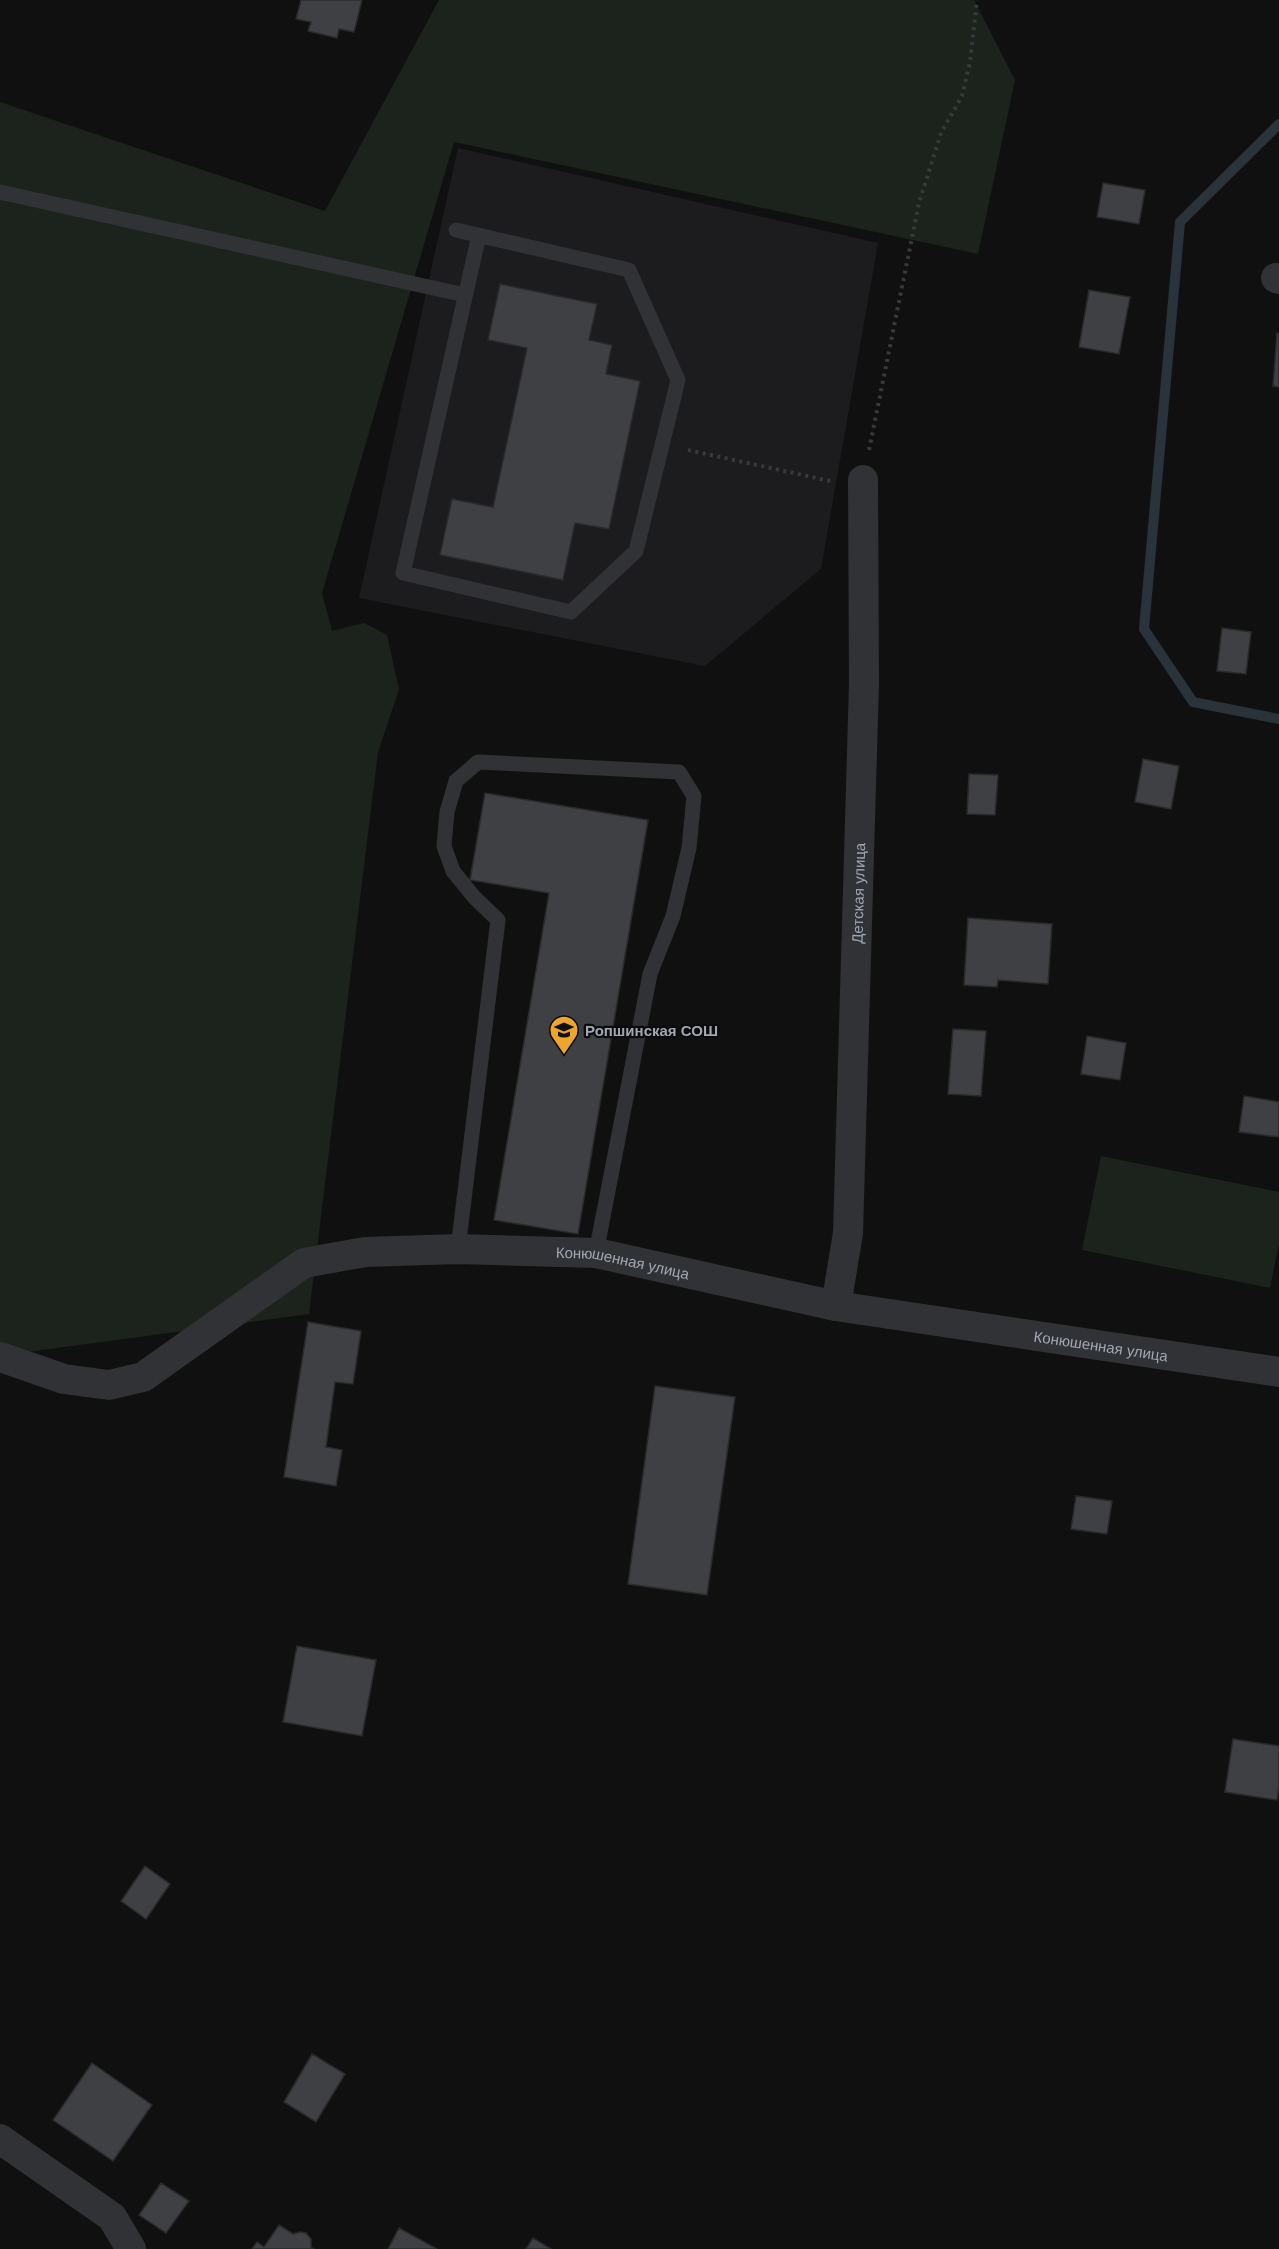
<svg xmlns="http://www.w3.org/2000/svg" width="1279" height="2249" font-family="Arial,sans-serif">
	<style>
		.built { fill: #1c1c1e }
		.green { fill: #1c231d }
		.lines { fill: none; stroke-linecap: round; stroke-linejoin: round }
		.stream { stroke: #2a3339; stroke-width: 10 }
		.building { fill: #3f4044; stroke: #2a2a2d; stroke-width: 1.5 }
		.path { stroke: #37393d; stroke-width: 4; stroke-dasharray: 3 4.5; stroke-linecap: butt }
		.lane { stroke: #313236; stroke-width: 15 }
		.street { stroke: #313236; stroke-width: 30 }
		.labels { text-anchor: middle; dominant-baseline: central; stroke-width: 4.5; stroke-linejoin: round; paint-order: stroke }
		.street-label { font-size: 15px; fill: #a1a7b2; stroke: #0b0b0c }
		.poi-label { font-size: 15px; font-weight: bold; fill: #a1a7b2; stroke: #0b0b0c; text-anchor: start }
	</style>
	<rect width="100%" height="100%" fill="#101011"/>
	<path class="built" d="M458 148 878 243 821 569 705 666 359 598Z"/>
	<path class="green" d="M439 0H974L1015 80 978 254 454 142 322 593 332 631 364 623 387 635 399 689 378 752 309 1314 20 1353 0 1347V102L325 211Z
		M1101 1156 1279 1192V1243L1270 1288 1082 1250Z"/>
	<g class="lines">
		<path class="stream" d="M1279 124 1180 222 1144 629 1193 702 1279 719"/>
	</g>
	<path class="building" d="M301 0H362L354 32 339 29 337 38 308 31 311 22 296 19Z
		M1103 183 1145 190 1139 224 1097 217Z
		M500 284 597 304 589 340 612 345 606 374 640 381 609 529 575 523 563 580 440 555 452 499 493 507 527 348 488 340Z
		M1089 290 1130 297 1119 354 1079 347Z
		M1277 333 1279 334V387L1273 386Z
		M1222 628 1251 632 1246 674 1217 671Z
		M1143 759 1179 766 1171 809 1135 802Z
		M969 774 998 775 995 815 967 814Z
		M485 793 648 820 578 1234 494 1220 549 893 470 880Z
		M968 918 1052 924 1048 984 998 980 997 987 964 985Z
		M953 1029 986 1031 981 1096 948 1094Z
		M1087 1036 1126 1043 1120 1080 1081 1074Z
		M1244 1096 1279 1102V1137L1239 1132Z
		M308 1322 361 1331 353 1384 335 1382 326 1447 342 1450 336 1486 284 1477Z
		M655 1386 735 1397 707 1595 628 1584Z
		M1076 1496 1112 1501 1107 1534 1071 1529Z
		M297 1646 376 1660 362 1736 283 1722Z
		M1233 1739 1279 1746V1786L1277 1800 1225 1792Z
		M145 1866 170 1884 146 1919 121 1901Z
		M312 2054 345 2074 316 2122 284 2102Z
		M92 2063 152 2105 113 2161 53 2120Z
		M161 2183 189 2201 166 2233 139 2215Z
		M279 2225 293 2234 300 2232 306 2233 311 2239V2247L314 2249H252L257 2242 264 2247Z
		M399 2228 437 2249H388Z
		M533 2238 551 2249H526Z"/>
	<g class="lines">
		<path class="path" d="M688 450 830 481
			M869 450 919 203 941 133 962 96 970 62 977 0"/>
		<path class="lane" d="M0 192 465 295
			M456 230 629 270 678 380 636 551 571 612 403 573 479 235
			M458 1249 498 920 474 897 453 871 444 846 447 812 456 781 478 762 679 772 694 796 689 848 673 916 650 974 596 1253"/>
		<g class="street">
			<path d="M1276 278 1279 279"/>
			<path id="s1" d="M836 1306 848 1233 864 683 863 480"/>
			<path id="s2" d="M0 1357 64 1379 109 1385 143 1377 304 1263 365 1252 458 1249 596 1253 836 1306 1279 1372"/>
			<path d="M0 2139 112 2217 131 2249"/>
		</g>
	</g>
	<defs>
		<g id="school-pin" transform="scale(1.5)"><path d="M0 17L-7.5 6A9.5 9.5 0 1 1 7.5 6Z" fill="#eda52b" stroke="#0b0b0c"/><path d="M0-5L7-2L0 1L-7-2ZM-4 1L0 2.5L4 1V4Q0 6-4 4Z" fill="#111"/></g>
	</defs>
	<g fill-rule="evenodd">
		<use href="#school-pin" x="564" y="1030"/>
	</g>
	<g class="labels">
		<g class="street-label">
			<text stroke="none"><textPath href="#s1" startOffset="414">Детская улица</textPath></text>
			<text stroke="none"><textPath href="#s2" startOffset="666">Конюшенная улица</textPath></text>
			<text stroke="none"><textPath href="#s2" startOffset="1152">Конюшенная улица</textPath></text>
		</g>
		<g class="poi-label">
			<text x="585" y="1030">Ропшинская СОШ</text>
		</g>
	</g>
</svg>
